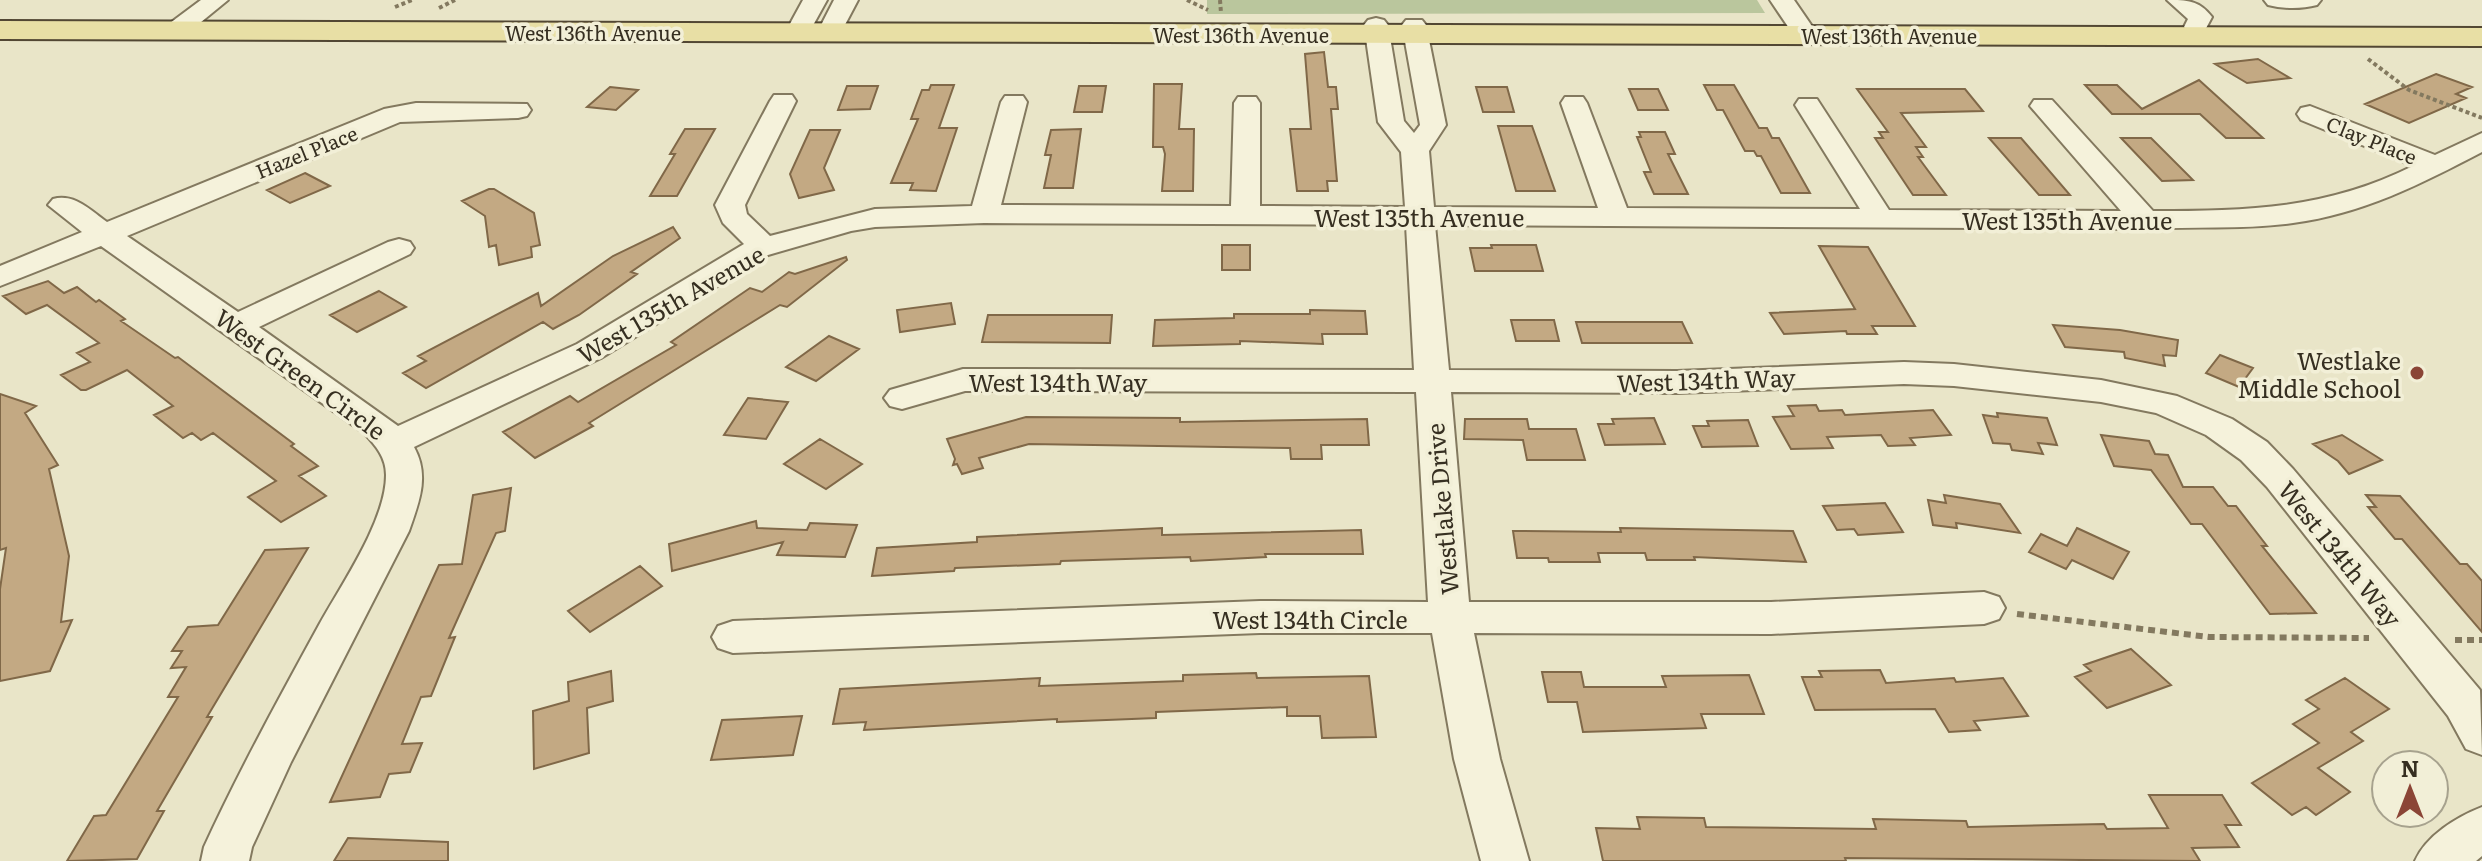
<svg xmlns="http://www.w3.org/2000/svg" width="2482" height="861" font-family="Literata,serif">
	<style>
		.green { fill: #bac69d }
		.building { fill: #c3a983; stroke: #806848; stroke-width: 2 }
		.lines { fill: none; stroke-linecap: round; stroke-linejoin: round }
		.minor-casing { stroke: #83795f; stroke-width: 4 }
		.major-casing { stroke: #524733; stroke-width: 4 }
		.path-far1 { stroke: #83795f; stroke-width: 4; stroke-dasharray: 4 3; stroke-linecap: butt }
		.path { stroke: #83795f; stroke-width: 6; stroke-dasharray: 7 5; stroke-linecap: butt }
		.minor { fill: #f5f2db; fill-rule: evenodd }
		.major { fill: #e8dfa5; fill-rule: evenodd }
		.poi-dot { fill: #8b4536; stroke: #f2efd7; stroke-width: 3 }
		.labels { text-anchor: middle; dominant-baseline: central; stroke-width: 7; stroke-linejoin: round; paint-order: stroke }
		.far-street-label { font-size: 20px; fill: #362f21; stroke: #f2efd7 }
		.street-label { font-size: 24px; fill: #362f21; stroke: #f2efd7 }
		.poi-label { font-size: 24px; fill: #362f21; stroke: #f2efd7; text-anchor: end }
	</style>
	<rect width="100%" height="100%" fill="#e9e5c8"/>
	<path class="green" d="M1207 0H1757L1765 13 1207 14Z"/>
	<path class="building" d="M1324 52 1328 87H1336L1338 109H1331L1337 181H1327L1328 191H1297L1290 129H1311L1305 54Z
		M2258 59 2290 78 2247 83 2215 64Z
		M2436 74 2472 87 2456 94 2466 98 2409 123 2365 104Z
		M2199 80 2263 138H2226L2200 114H2112L2085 85H2117L2142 109Z
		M1154 84H1182L1179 129H1194L1193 191H1162L1165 154 1163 147H1153Z
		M931 85H954L939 128H957L936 191 910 190 913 183H891L918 119H911L922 90H929Z
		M1704 85H1734L1759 128H1767L1772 138H1779L1810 193H1781L1761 156H1757L1754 151H1745L1723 110H1717Z
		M847 86H878L870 109 838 110Z
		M1079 86H1106L1102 112H1074Z
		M610 87 638 90 616 110 587 107Z
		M1476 87H1507L1514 112H1483Z
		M1629 89H1658L1668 110H1638Z
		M1857 89H1965L1983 111 1901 113 1926 147H1916L1923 157H1918L1946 195H1913L1875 138H1883L1879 132H1888Z
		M1498 126H1532L1555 191H1516Z
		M685 129H715L677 196H650L675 154H670Z
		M1081 129 1073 188H1044L1051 155H1045L1051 130Z
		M810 130H840L824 168 834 190 799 198 790 174Z
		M1639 132H1665L1675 154H1668L1688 194H1654L1644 172H1651L1637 137H1641Z
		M1989 138H2021L2070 195H2039Z
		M2121 138H2151L2193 180 2162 181Z
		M305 173 330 186 290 203 267 190Z
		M489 189H494L534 213 540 245 531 247 532 257 499 265 496 245 489 247 485 216 462 201Z
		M673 227 680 238 631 272 637 274 579 315 553 329 543 322 426 388 403 373 426 361 418 356 538 293 541 306 613 256Z
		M1222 245H1250V270H1222Z
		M1491 245H1536L1543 271H1475L1470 248H1492Z
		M1819 246 1868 247 1915 326H1872L1877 334H1847L1846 331 1784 334 1770 313 1855 309Z
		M846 257 847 260 787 307 780 305 589 423 593 426 535 458 503 432 570 396 578 402 676 345 671 342 750 288 762 292 789 272 795 274Z
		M48 281 64 293 77 287 96 302 99 300 125 319 121 321 175 358 178 357 294 444 291 446 318 466 299 476 326 496 281 522 248 497 276 481 213 433 201 440 192 433 183 438 154 415 173 406 127 370 86 390H81L61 375 90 362 77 353 99 343 47 305 26 314 3 296Z
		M379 291 406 307 357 332 330 315Z
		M951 303 955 324 900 332 897 310Z
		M1310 310 1365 311 1367 334H1322L1323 344 1240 341V344L1153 346 1155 320 1234 318V314H1310Z
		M988 315H1112L1110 343 982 342Z
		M1511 320H1554L1559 341H1516Z
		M1576 322H1682L1692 343H1582Z
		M2053 325 2120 330 2178 340 2176 356 2163 355 2165 366 2125 358 2124 352 2065 347Z
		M829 336 859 349 816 381 786 367Z
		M2220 355 2253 368 2239 387 2206 373Z
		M0 394 36 406 25 413 58 465 49 469 69 556 61 622 72 620 50 671 0 681V589L6 548 0 550Z
		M748 398 788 402 766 439 724 435Z
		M1816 405 1819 411 1842 410 1845 415 1933 410 1951 435 1910 438 1915 445 1888 446 1881 435 1827 437 1833 448 1791 449 1773 417 1794 416 1788 406Z
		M1997 413 2047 418 2057 445 2038 443 2043 454 2012 450 2010 444 1993 443 1983 415 1998 417Z
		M1026 417 1180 418V422L1367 419 1369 445H1321L1322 459H1291L1290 448 1029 444 979 458 983 468 962 474 957 464 953 465 955 459 947 439Z
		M1654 418 1665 444 1605 445 1598 424H1614L1612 419Z
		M1465 419H1527L1529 429H1576L1585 460H1527L1523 440 1464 439Z
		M1748 420 1758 446 1702 447 1693 426H1709L1707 421Z
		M2101 435 2149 441 2155 454 2168 455 2183 487H2213L2228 506H2236L2267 546H2262L2316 613 2270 614 2202 524H2191L2151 470 2114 466Z
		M2342 435 2382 460 2349 474 2338 461 2313 444Z
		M820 439 862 464 826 489 784 464Z
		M511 488 505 531 496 533 449 638 455 637 431 696 421 697 402 744 422 743 410 772 389 774 380 797 330 802 439 565 462 564 473 495Z
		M1944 495 2000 504 2020 533 1956 523 1957 528 1933 525 1928 500 1946 503Z
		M2366 495 2400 496 2460 564H2467L2482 581V632L2402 539H2395L2368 507H2376Z
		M1885 503 1903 532 1858 535 1854 529 1837 530 1823 506Z
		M756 521 757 528 807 530 810 523 857 525 845 557 777 555 783 542 672 571 669 544Z
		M1162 528V535L1361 530 1363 554H1265L1266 557 1191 561 1190 557 1061 561 1060 564 955 568 954 571 872 576 877 548 977 542V537Z
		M1620 528 1793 531 1806 562 1694 557 1695 560H1647L1645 553H1598L1600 562H1549L1548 558H1517L1513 531 1621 532Z
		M2077 528 2129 552 2113 579 2072 560 2066 569 2029 552 2041 534 2067 546Z
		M308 548 207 717H212L157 811H164L137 859 67 861 94 816 106 815 178 697H168L186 667 171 668 182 651H172L188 627 218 625 265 550Z
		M640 566 662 586 590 632 568 611Z
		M2131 649 2171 685 2107 708 2075 677 2091 671 2084 665Z
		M1880 670 1886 683 1954 678 1956 682 2003 678 2028 716 1974 721 1980 730 1949 732 1935 709 1815 710 1802 677H1822L1819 671Z
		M611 671 613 701 587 708 589 753 534 769 533 711 569 701 568 682Z
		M1542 672H1581L1584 687H1666L1662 676 1749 675 1764 714H1701L1706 728 1583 732 1577 702H1548Z
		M1256 673 1257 678 1369 676 1376 737 1322 738 1320 716H1287V707L1156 712V718L1057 722V719L864 730 866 722 833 724 840 689 1040 678 1039 686 1183 681V675Z
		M2345 678 2389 709 2351 732 2363 741 2318 768 2350 792 2316 815 2306 807 2292 815 2252 783 2319 743 2293 724 2319 709 2306 700Z
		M802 716 793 755 711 760 722 720Z
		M2149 795H2222L2241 825H2225L2239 847 2192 848 2200 861 1845 858 1846 861H1603L1596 828 1640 829 1637 817 1704 818 1706 827 1876 829 1873 819 1966 821 1968 827 2104 824 2107 829 2168 828Z
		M348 838 448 842V861H334Z"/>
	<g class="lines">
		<g class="minor-casing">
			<path id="minor" d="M201 0H228L184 36H166L163 31 166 26Z
				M803 0H827L806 38H788L785 33Z
				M834 0H858L838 38H820L817 33Z
				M1770 0H1794L1818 35 1815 40H1797Z
				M2167 0C2187 0 2199 0 2212 17L2204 32H2188L2184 27 2188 19Z
				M2264 0H2321L2317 5C2302 9 2283 9 2268 5Z
				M1376 18 1384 20 1388 25 1404 121 1414 133 1420 125 1402 25 1406 20H1422L1426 25 1446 125 1429 151 1434 207 1598 208 1561 103 1565 97H1583L1587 103 1627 208 1860 209 1795 105 1799 99H1817L1889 210 2121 211 2030 106 2034 100H2052L2153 211C2248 211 2327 209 2413 166L2301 120 2297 114 2301 108 2310 106 2435 155 2482 133V152C2421 184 2362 214 2293 223 2243 230 2194 226 2145 229L1435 225 1449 370 1677 371 1904 362 1954 364 2101 380 2177 396 2232 419 2267 442 2293 469 2480 690 2482 755 2466 749 2448 716 2267 487 2241 460 2206 435 2156 413 2101 402 1954 386 1904 384 1677 393 1451 392 1469 602H1771L1984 592 1999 597 2005 608 1999 619 1984 624 1771 634 1474 633 1500 759 1529 861H1481L1454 759 1432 633H1260L733 653 718 648 712 637 718 626 733 621 1260 601 1428 602 1416 392 965 391 902 409 890 406 884 398 890 390 963 369 1414 370 1406 225 984 223 875 227 851 231 768 255 601 358 414 447C430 476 419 502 409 531L291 762 252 847 249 861H201L204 847C239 771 279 698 319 625 341 585 386 521 386 475 386 457 376 446 364 433L101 246 0 286V266L82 232 48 205 53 199C74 193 90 210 107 222L384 109 416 103 527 104 531 110 527 116 518 118 400 122 127 236 238 312 388 242 399 239 410 242 414 248 410 254 259 327 398 426 577 344 744 244 723 223 715 205 770 101 774 95H792L796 101 745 205 747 214 770 236 875 209 972 206 1001 102 1005 96H1023L1027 102 1001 205 1231 206 1234 103 1238 97H1256L1260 103V206L1405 207 1401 152 1378 122 1364 25 1368 20Z
				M2482 807V856L2476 861H2415C2426 836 2456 817 2482 807Z"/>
		</g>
		<g class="major-casing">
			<path id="major" d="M0 21 2482 28V46L0 39Z"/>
		</g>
		<path class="path-far1" d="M1187 0 1208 10
			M1220 0 1221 13
			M395 7 412 0
			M439 8 455 0
			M2368 59 2409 90 2482 118"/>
		<path class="path" d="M2017 614 2209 637 2369 638
			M2455 640H2482"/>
		<use href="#minor" class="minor"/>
		<use href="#major" class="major"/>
	</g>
	<circle class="poi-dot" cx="2417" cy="373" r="8"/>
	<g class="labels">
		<g class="far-street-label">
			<text x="593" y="32">West 136th Avenue</text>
			<text x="1241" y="34">West 136th Avenue</text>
			<text x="1889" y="35">West 136th Avenue</text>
			<text transform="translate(2372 139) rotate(22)">Clay Place</text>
			<text transform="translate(306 151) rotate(-22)">Hazel Place</text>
		</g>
		<g class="street-label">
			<text x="1419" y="216">West 135th Avenue</text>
			<text x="2067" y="219">West 135th Avenue</text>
			<text transform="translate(670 303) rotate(-30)">West 135th Avenue</text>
			<text transform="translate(301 373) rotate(36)">West Green Circle</text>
			<text transform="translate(1706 379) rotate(-2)">West 134th Way</text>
			<text x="1058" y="381">West 134th Way</text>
			<text transform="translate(1441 509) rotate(-95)">Westlake Drive</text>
			<text transform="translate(2341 553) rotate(51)">West 134th Way</text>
			<text x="1310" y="618">West 134th Circle</text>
		</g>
		<g class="poi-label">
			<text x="2401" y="359">Westlake<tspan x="2401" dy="28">Middle School</tspan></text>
		</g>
	</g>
	<g transform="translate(2410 789)"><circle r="38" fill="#f2efd7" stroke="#a7a28e" stroke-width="2"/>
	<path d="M0-6L14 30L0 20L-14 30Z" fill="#8b4536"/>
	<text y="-12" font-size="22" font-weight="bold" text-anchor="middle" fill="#362f21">N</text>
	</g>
</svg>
